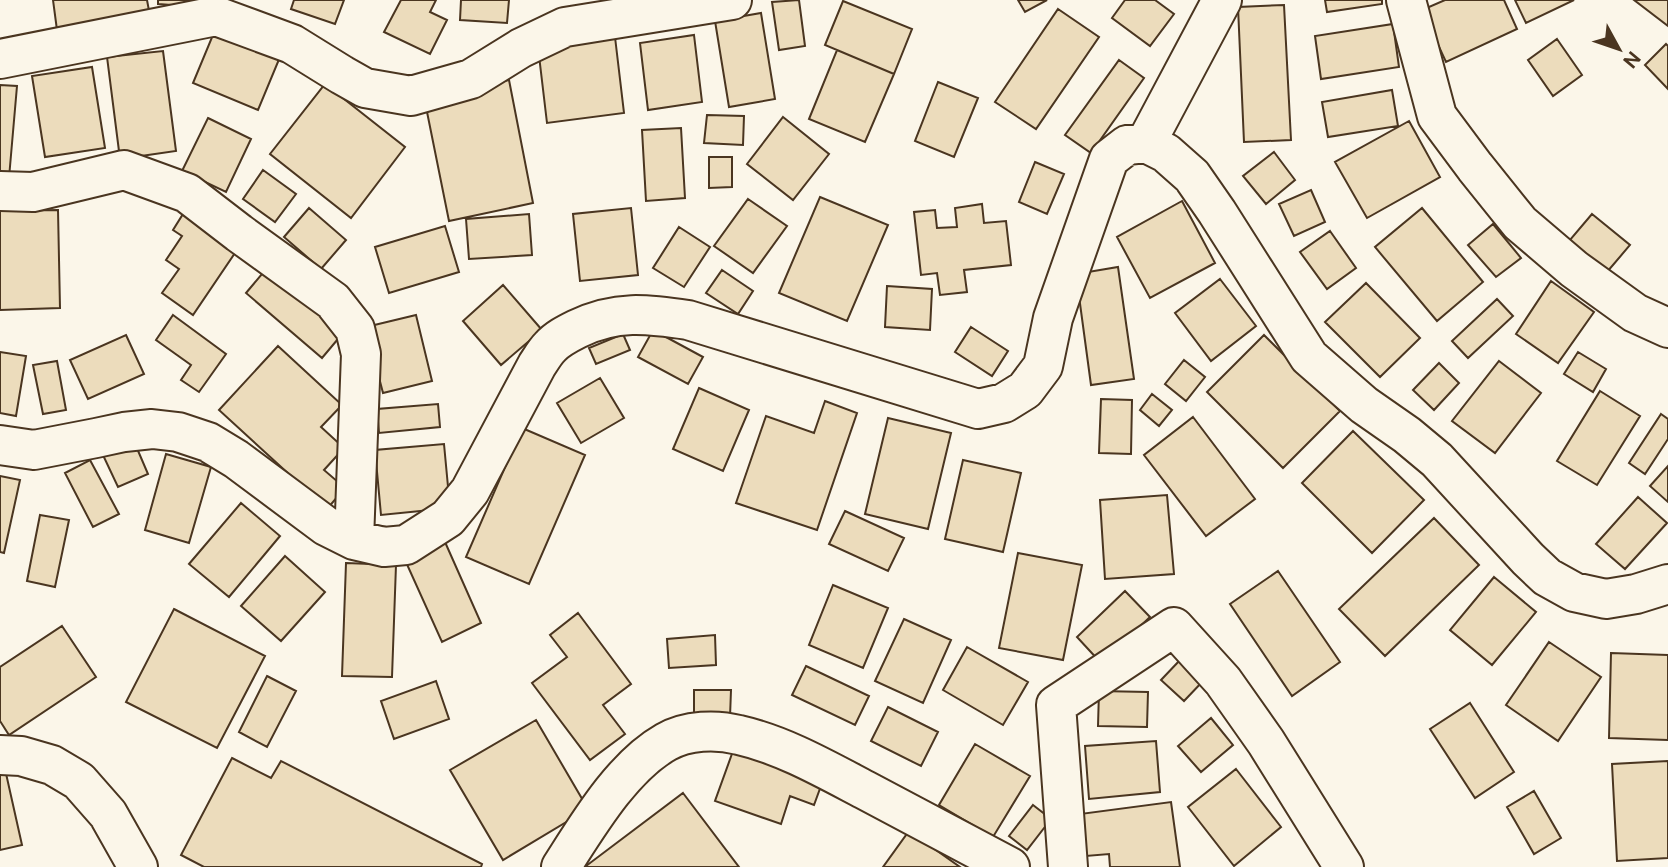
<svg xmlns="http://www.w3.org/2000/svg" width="1668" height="867" font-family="'Public Sans',sans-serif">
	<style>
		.building { fill: #ecdcbc; stroke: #4a3520; stroke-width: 2 }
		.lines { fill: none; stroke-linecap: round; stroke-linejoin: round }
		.minor-casing { stroke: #4a3520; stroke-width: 42 }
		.minor { stroke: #fbf6e9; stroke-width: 38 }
	</style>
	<rect width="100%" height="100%" fill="#fbf6e9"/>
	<path class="building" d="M53 0H147L150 16 57 30Z
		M158 0H200L199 7 158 4Z
		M294 0H344L335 24 291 9Z
		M401 0H436L430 12 447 20 430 54 384 32Z
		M461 0H509L507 23 460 20Z
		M799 0 805 46 779 50 772 2Z
		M1018 0H1047L1025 12Z
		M1125 0H1155L1174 14 1150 46 1112 18Z
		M1325 0H1382V4L1327 12Z
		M1445 0H1504L1517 29 1446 62 1422 10Z
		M1515 0H1574L1526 23Z
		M1634 0H1668V26Z
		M843 1 912 29 894 74 825 45Z
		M1284 5 1291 140 1244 142 1238 7Z
		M1058 9 1099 37 1036 129 995 102Z
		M761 13 775 99 729 107 715 21Z
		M1393 24 1399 67 1321 79 1315 36Z
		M215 30 280 57 258 110 193 83Z
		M694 35 702 102 648 110 640 43Z
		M615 37 624 113 547 123 538 47Z
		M1557 39 1582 75 1553 96 1528 60Z
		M1666 44 1668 46V89L1645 65Z
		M837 50 894 74 865 142 809 119Z
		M163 51 176 151 120 159 107 57Z
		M1119 60 1144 78 1091 153 1065 135Z
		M92 67 105 148 45 157 32 76Z
		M509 80 533 203 449 221 424 97Z
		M938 82 978 98 954 157 915 141Z
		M325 84 405 147 351 218 270 154Z
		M0 85 17 86 9 178 0 177Z
		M1392 90 1398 126 1328 137 1322 102Z
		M707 115 744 116 743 145 704 143Z
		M783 117 829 154 793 200 747 164Z
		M208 118 251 139 226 192 182 171Z
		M1409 121 1440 177 1367 218 1335 162Z
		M681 128 685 198 646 201 642 130Z
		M1274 152 1295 180 1266 204 1243 176Z
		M709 157H732V187L709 188Z
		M1035 162 1064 174 1047 214 1019 202Z
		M263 170 296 194 275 222 243 199Z
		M1311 190 1325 222 1294 236 1279 204Z
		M820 197 888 225 847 321 779 293Z
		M748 199 787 226 753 273 714 246Z
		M1182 201 1215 263 1150 298 1117 237Z
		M982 204 984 223 1006 221 1011 265 964 270 967 292 940 295 937 273 921 275 914 212 935 210 937 228 957 227 955 208Z
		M309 208 346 240 321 269 284 237Z
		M631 208 638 275 580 281 573 214Z
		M1422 208 1483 282 1437 321 1375 247Z
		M58 210 60 308 0 310V211Z
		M183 214 237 250 193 315 162 293 179 269 166 260 182 236 173 230Z
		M529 214 532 255 469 259 466 219Z
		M1592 214 1630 245 1607 272 1569 241Z
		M1493 224 1521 258 1496 277 1468 245Z
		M445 226 459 272 389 293 375 247Z
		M679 227 710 247 684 287 653 268Z
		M1330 231 1356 268 1327 289 1300 252Z
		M1118 267 1134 379 1091 385 1076 274Z
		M267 268 343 333 322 358 246 293Z
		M722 270 753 291 738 314 706 293Z
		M1220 279 1256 326 1211 361 1175 313Z
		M1551 281 1594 312 1558 363 1516 334Z
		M1366 283 1420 338 1380 377 1325 322Z
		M503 285 542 330 501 365 463 321Z
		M887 286 932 289 930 330 885 327Z
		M1497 299 1513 316 1468 358 1452 341Z
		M173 315 226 354 199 392 181 380 191 365 156 340Z
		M416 315 432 381 383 393 366 327Z
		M971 327 1008 351 992 376 955 352Z
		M653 330 703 357 688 384 638 357Z
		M623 334 630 350 596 364 589 348Z
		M126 335 144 374 88 399 70 360Z
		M1264 335 1340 411 1283 468 1207 392Z
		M278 346 342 405 321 427 344 448 324 470 345 488 327 509 219 410Z
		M0 352 26 356 16 416 0 413Z
		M1578 352 1606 369 1593 392 1564 374Z
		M1184 360 1205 377 1186 401 1165 384Z
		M57 361 66 410 43 414 33 365Z
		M1499 361 1541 393 1495 453 1452 421Z
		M1439 363 1459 383 1434 410 1413 390Z
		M600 378 624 418 581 443 557 403Z
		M699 388 749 410 723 471 673 449Z
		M1600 391 1640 416 1597 485 1557 461Z
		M1152 394 1172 410 1159 426 1140 410Z
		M1101 399 1132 400 1131 454 1099 453Z
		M825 401 857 413 817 530 736 503 766 416 814 433Z
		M438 404 440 427 379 433 377 409Z
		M1661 414 1668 419V439L1645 474 1629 463Z
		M1193 417 1255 499 1206 536 1144 455Z
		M888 418 951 433 928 529 865 514Z
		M522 428 585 455 529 584 466 557Z
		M1353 431 1424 500 1372 553 1302 483Z
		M133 439 148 474 118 487 102 453Z
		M444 444 450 508 381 515 375 450Z
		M166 454 211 467 189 543 145 530Z
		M90 460 119 514 93 527 65 473Z
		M963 460 1021 473 1003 552 945 539Z
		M1668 466V502L1650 486Z
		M0 476 20 480 4 553 0 552Z
		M1167 495 1174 574 1105 579 1100 500Z
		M1638 497 1667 523 1625 569 1596 544Z
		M241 503 280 536 229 597 189 564Z
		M845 511 904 538 888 571 829 544Z
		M40 515 69 520 55 587 27 581Z
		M1434 518 1479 565 1385 656 1339 609Z
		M445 542 481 623 442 642 405 560Z
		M1018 553 1082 565 1063 660 999 648Z
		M285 556 325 592 281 641 241 606Z
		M346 563 396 565 392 677 342 676Z
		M1278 571 1340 662 1292 696 1230 604Z
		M1494 577 1536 612 1492 665 1450 630Z
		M833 585 888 608 863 668 809 645Z
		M1125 591 1150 617 1101 663 1077 637Z
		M174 609 265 656 217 748 126 702Z
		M578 613 631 684 603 705 625 734 590 760 532 683 567 657 550 635Z
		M904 619 951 640 923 703 875 681Z
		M62 626 96 677 9 735 0 721V667Z
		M715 635 716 665 669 668 667 639Z
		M1549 642 1601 677 1558 741 1506 705Z
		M967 647 1028 682 1003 725 943 690Z
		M1611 653 1668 655V740L1609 738Z
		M1181 659 1204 680 1184 701 1161 680Z
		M806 666 869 696 855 725 792 695Z
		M267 676 296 691 267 747 239 732Z
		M436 681 449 719 394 739 381 701Z
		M694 690H731L730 717H694Z
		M1099 691 1148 692 1147 727 1098 726Z
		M1470 703 1514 772 1475 798 1430 729Z
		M888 707 938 732 921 766 871 741Z
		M1211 718 1233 745 1201 772 1178 746Z
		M536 720 588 809 503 860 450 770Z
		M1156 741 1160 792 1089 799 1085 746Z
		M975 744 1030 776 993 837 939 805Z
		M733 751 822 783 814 805 790 796 781 824 715 801Z
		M232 758 271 778 281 761 482 864 481 867H204L181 855Z
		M1668 761V858L1617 861 1612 764Z
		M5 769 22 845 0 850V770Z
		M1236 769 1281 827 1234 866 1188 807Z
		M1534 791 1561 838 1534 854 1507 807Z
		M683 793 739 867H587L586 866Z
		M1171 802 1180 867H1110L1109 854 1086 856 1080 814Z
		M1033 805 1051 819 1027 850 1009 836Z
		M909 831 960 867H883Z"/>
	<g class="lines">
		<g class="minor-casing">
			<path id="minor" d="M1406 0 1437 116 1475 167 1520 223 1574 269 1635 313 1668 328
				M0 59 216 16 292 44 342 75 365 88 411 96 471 79 521 48 565 27 732 0
				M1146 143 1222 0
				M0 191 33 192 124 170 187 193 239 233 333 301 355 329 361 354 354 540
				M0 445 34 450 96 438 124 432 152 429 178 432 208 442 236 459 326 526 354 540 384 547 406 545 448 518 470 491 537 365C541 359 545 352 550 347 557 339 567 334 577 329 616 310 647 314 688 320L978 409 1004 403 1025 390 1043 366 1053 318 1109 159 1127 145 1146 143 1166 153 1192 176 1217 212 1309 357 1364 405 1407 435 1437 460 1528 559 1547 577 1574 592 1606 599 1636 594 1668 584
				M0 755 21 756 52 765 79 781 108 814 138 867
				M561 867C588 825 622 767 666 742 687 730 716 729 739 735 783 745 825 769 865 790 913 816 962 841 1010 867
				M1068 867 1056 705 1174 627 1223 681 1266 742 1344 867"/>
		</g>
		<use href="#minor" class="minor"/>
	</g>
	<g transform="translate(1619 49) rotate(130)" stroke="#fbf6e9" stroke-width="5" paint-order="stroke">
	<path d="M0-5L12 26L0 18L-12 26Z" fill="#4a3520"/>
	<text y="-10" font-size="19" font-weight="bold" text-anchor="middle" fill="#4a3520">N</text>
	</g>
</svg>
